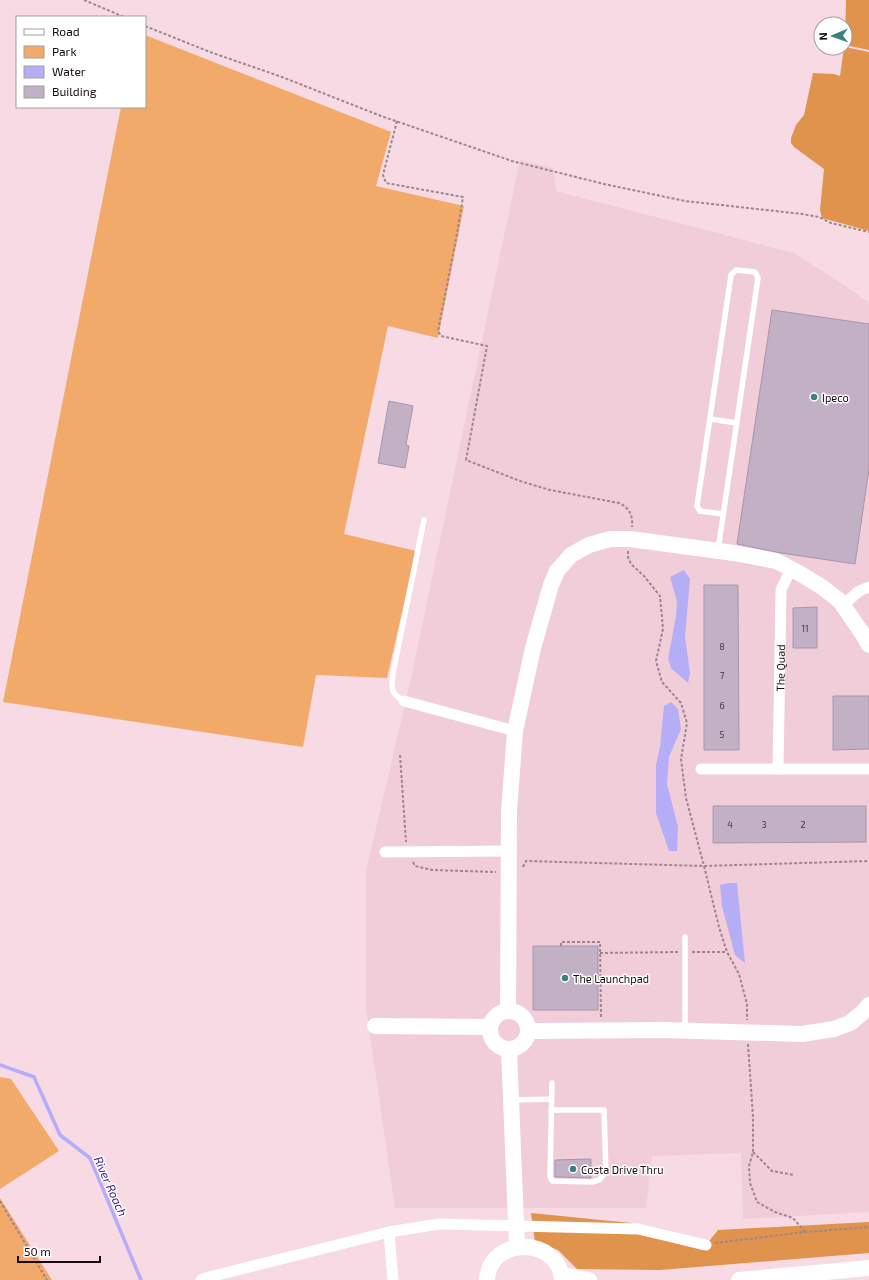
<svg xmlns="http://www.w3.org/2000/svg" width="869" height="1280" font-family="'Exo 2',sans-serif">
	<style>
		.built { fill: #f1ccd9 }
		.green { fill: #f2aa6b }
		.forest { fill: #e0934c }
		.water { fill: #b5aef6 }
		.lines { fill: none; stroke-linecap: round; stroke-linejoin: round }
		.stream { stroke: #b5aef6; stroke-width: 3.5 }
		.building { fill: #c2b0c5; stroke: #a796a9 }
		.path { stroke: #9c878e; stroke-width: 2; stroke-dasharray: 3 2; stroke-linecap: butt }
		.lane { stroke: #fff; stroke-width: 5.5 }
		.street { stroke: #fff; stroke-width: 11 }
		.secondary { stroke: #fff; stroke-width: 16 }
		.poi-dot { fill: #3b827d; stroke: #fff; stroke-width: 1.5 }
		.labels { text-anchor: middle; dominant-baseline: central; stroke-width: 3; stroke-linejoin: round; paint-order: stroke }
		.number-label { font-size: 9px; fill: #41353d }
		.poi-label { font-size: 11px; fill: #160c10; stroke: #fff; text-anchor: start }
		.street-label { font-size: 11px; fill: #160c10; stroke: #fff }
		.water-label { font-size: 12px; font-style: italic; fill: #391c81; stroke: #fff }
	</style>
	<rect width="100%" height="100%" fill="#f7dae4"/>
	<path class="built" d="M520 160 553 168 556 191 794 253 844 285 869 303V1212L743 1219 741 1153 652 1156 646 1208H395L366 1008V871L410 683Z"/>
	<path class="green" d="M145 35 391 132 376 186 464 206 438 338 388 326 344 534 416 551 387 678 316 675 303 747 3 702 121 107H145Z
		M0 1077 11 1079 59 1151 0 1189Z
		M0 1198 52 1280H0Z"/>
	<path class="forest" d="M846 0H869V50L845 45Z
		M845 47 869 52V231L822 218 820 210 824 169 794 147 791 143V138L796 125 804 115 813 73 834 74 840 76 844 48Z
		M531 1213 631 1223 641 1234 702 1250 718 1230 869 1222V1253L660 1270 577 1269 558 1250 535 1242Z"/>
	<path class="water" d="M684 570 690 579 685 637 690 673 688 683 671 668 668 659 676 616 677 601 670 577Z
		M671 702 678 709 681 729 669 757 667 784 678 827 677 851H669L656 813V765L660 747 664 706Z
		M729 883H737L745 963 735 955 722 906 720 885Z"/>
	<g class="lines">
		<path class="stream" d="M0 1065 34 1077 60 1135 90 1158 141 1280"/>
	</g>
	<path class="building" d="M772 310 869 324V469L855 564 781 553 737 544Z
		M389 401 413 406 406 445 409 446 405 468 378 463Z
		M704 585H738L739 750H704Z
		M817 607V648H793V608Z
		M833 696H869V749L833 750Z
		M713 806H866V842L713 843Z
		M533 946H598V1010H533Z
		M591 1159V1178L555 1177V1160Z"/>
	<g class="lines">
		<path class="path" d="M84 0 124 17
			M145 26 210 52 282 77 381 116 512 161 604 184 685 201 802 214 819 217 831 223 869 232
			M397 121 383 175 386 183 463 197 457 234 438 331 441 336 487 346 466 460 520 481 550 490 619 503C630 508 633 516 632 527
			M628 551V557L631 564 644 576 660 596 663 629 656 661 662 682 681 703 687 723 681 759 686 798 704 866 719 927 727 952 739 974 747 1004V1020
			M400 755 406 842
			M413 862 415 866 432 870 496 872
			M523 867 526 861 704 866 869 861
			M561 946V942H600L601 1018
			M692 952H727
			M600 953 678 952
			M748 1044 753 1117V1152L749 1166 750 1183 757 1202 775 1212 793 1218 805 1232
			M753 1152 772 1171 794 1175
			M0 1201 47 1280
			M715 1243 805 1232 869 1227"/>
		<path class="lane" d="M710 419 737 423
			M718 550 758 278 755 272 736 270 731 275 697 506 700 511 723 514
			M404 701C389 692 392 689 393 673L424 520
			M685 937V1029
			M513 1100 551 1099
			M551 1110H604L606 1172 599 1180 592 1182 552 1181 550 1177 552 1083"/>
		<g class="street">
			<path d="M843 605 859 591 869 587"/>
			<path d="M404 701 515 731"/>
			<path d="M701 769H869"/>
			<path id="s1" d="M778 769 781 590 791 569"/>
			<path d="M385 852 509 851"/>
			<path d="M389 1232 439 1224 638 1229 706 1245"/>
			<path d="M201 1280 205 1278 389 1232 393 1280"/>
		</g>
		<path class="secondary" d="M490 1030a19 19 0 1 1 38 0a19 19 0 1 1-38 0Z
			M508 1011 509 812 515 731 533 648 551 585 557 571 571 555 589 545 610 539H630L734 553 776 561 799 573 822 587 840 601 862 633 869 645
			M375 1026 490 1027
			M529 1031 664 1030 802 1034 834 1029 850 1023 862 1013 869 1005
			M509 1050 517 1247
			M562 1275 589 1280
			M487 1280C489 1236 559 1236 562 1280
			M739 1280 869 1268"/>
	</g>
	<g class="poi-dot">
		<circle cx="814" cy="397" r="4"/>
		<circle cx="565" cy="978" r="4"/>
		<circle cx="573" cy="1169" r="4"/>
	</g>
	<g class="labels">
		<g class="number-label">
			<text x="805" y="628">11</text>
			<text x="722" y="646">8</text>
			<text x="722" y="675">7</text>
			<text x="722" y="705">6</text>
			<text x="722" y="734">5</text>
			<text x="730" y="824">4</text>
			<text x="764" y="824">3</text>
			<text x="803" y="824">2</text>
		</g>
		<g class="poi-label">
			<text x="822" y="397">Ipeco</text>
			<text x="573" y="978">The Launchpad</text>
			<text x="581" y="1169">Costa Drive Thru</text>
		</g>
		<g class="street-label">
			<text stroke="none"><textPath href="#s1" startOffset="101">The Quad</textPath></text>
		</g>
		<g class="water-label">
			<text transform="translate(111 1186) rotate(66)">River Roach</text>
		</g>
	</g>
	<rect x="16" y="16" width="130" height="92" fill="#ffffff" stroke="#a29e9f"/>
	<rect x="24" y="29" width="20" height="6" fill="#ffffff" stroke="#a29e9f"/>
	<text x="52" y="36" font-size="12" fill="#160c10">Road</text>
	<rect x="24" y="46" width="20" height="12" fill="#f2aa6b" stroke="#a29e9f"/>
	<text x="52" y="56" font-size="12" fill="#160c10">Park</text>
	<rect x="24" y="66" width="20" height="12" fill="#b5aef6" stroke="#a29e9f"/>
	<text x="52" y="76" font-size="12" fill="#160c10">Water</text>
	<rect x="24" y="86" width="20" height="12" fill="#c2b0c5" stroke="#a29e9f"/>
	<text x="52" y="96" font-size="12" fill="#160c10">Building</text>
	<g transform="translate(833 36) rotate(268)"><circle r="19" fill="#ffffff" stroke="#a29e9f"/>
	<path d="M0-3L7 15L0 10L-7 15Z" fill="#3b827d"/>
	<text y="-6" font-size="11" font-weight="bold" text-anchor="middle" fill="#160c10">N</text>
	</g>
	<path d="M18 1256v6h82v-6" fill="none" stroke="#160c10" stroke-width="2"/>
	<text x="24" y="1256" font-size="12" fill="#160c10" stroke="#ffffff" stroke-width="3" paint-order="stroke">50 m</text>
</svg>
